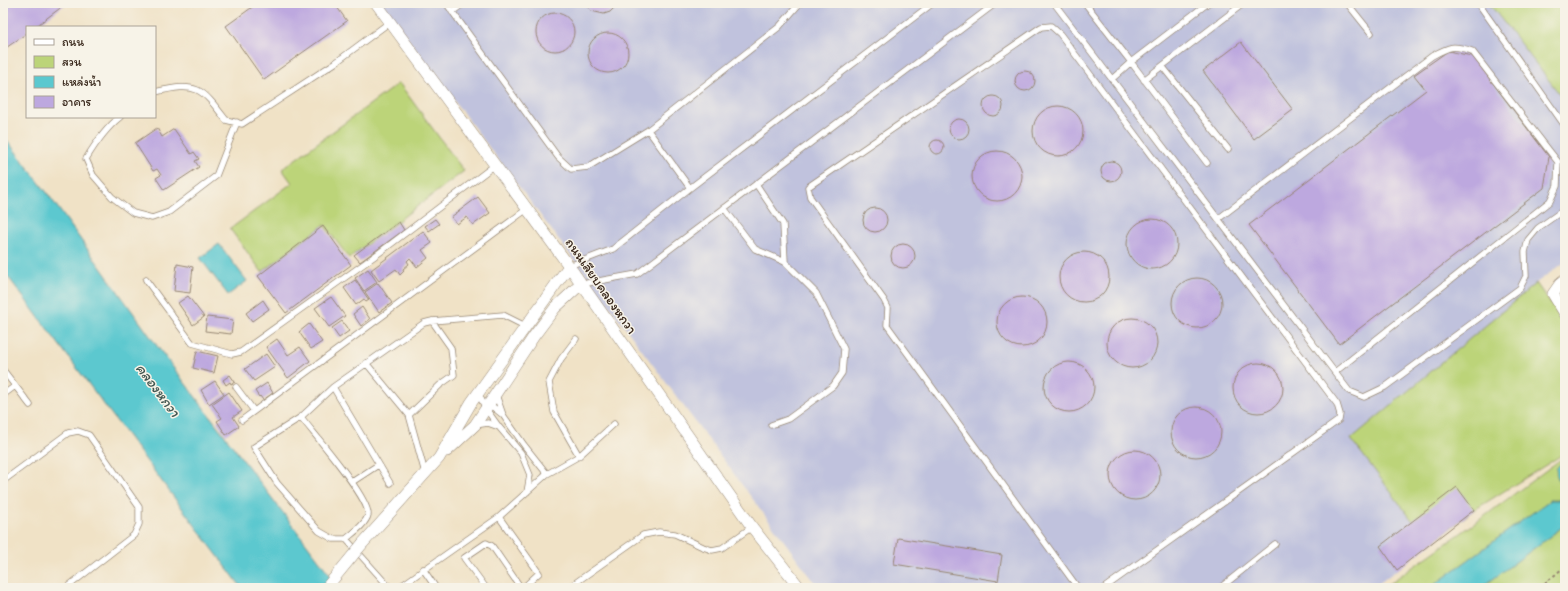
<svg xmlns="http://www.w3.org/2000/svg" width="1568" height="591" font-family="Itim,'Playpen Sans Thai',sans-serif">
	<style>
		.industrial { fill: #c0c2dd }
		.green { fill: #bcd479; stroke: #7c7f4c }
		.water { fill: #5bc8cf; stroke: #4b7976 }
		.building { fill: #bda8df }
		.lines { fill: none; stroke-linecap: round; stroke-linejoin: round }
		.service-casing { stroke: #968672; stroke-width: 7 }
		.minor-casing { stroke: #968672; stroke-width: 12 }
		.path { stroke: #968672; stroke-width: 2; stroke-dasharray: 3 3; stroke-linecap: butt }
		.service { stroke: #fff; stroke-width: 5.5 }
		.minor { stroke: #fff; stroke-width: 11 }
		.minor-bridge-casing { stroke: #968672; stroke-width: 12; stroke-linecap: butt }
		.minor-bridge { stroke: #fff; stroke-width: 11 }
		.labels { text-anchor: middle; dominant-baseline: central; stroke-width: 3; stroke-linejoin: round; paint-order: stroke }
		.street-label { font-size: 14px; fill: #3b2a1e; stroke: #f7f3e8 }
		.water-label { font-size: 15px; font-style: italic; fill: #455953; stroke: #f7f3e8 }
	</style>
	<rect width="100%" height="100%" fill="#f7f3e8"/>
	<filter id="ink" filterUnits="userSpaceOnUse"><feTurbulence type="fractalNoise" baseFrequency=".025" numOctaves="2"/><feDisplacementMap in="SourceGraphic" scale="8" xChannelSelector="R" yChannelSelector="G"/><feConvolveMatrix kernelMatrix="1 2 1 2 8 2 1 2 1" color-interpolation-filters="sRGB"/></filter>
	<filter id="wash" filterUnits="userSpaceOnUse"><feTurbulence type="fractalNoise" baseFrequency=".012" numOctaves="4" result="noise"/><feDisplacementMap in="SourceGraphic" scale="16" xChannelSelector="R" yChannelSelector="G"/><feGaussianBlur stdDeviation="0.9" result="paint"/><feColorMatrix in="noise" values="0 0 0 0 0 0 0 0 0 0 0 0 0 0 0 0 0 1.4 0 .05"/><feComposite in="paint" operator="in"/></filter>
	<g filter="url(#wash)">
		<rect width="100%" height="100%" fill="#f0e2c6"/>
		<path class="industrial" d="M380 3H1495L1491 6 1565 101V262L1536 283 1351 439 1430 544 1373 588H819L618 318Z"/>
		<path class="green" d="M1495 3H1565V101L1491 6Z
			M399 83 464 171 349 258 324 225 262 272 230 229 292 183 282 169Z
			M1536 283 1565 324V453L1474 510 1430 544 1351 439Z
			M1565 456V462L1561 463 1557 468C1560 478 1568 492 1559 500H1550L1430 588H1383L1478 521Z
			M1565 525V588H1481Z"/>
		<path class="water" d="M3 135 45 190 160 350 340 588H242L3 270Z
			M219 244 247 281 228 295 200 258Z
			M1565 462V525L1481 588H1430L1550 500H1559L1562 497 1563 489C1558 479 1550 467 1565 462Z"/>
		<g id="blocks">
			<path class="building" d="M3 3H67L35 27H27V33L3 50Z
				M258 3H334L347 21 264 80 226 26Z
				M584 3H619L610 12 604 14 591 11Z
				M536 32a19 19 0 1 1 38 0a19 19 0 1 1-38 0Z
				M588 53a20 20 0 1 1 40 0a20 20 0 1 1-40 0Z
				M1241 42 1293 110 1254 139 1203 71Z
				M1448 51 1472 56 1549 157 1544 188 1339 344 1249 225 1426 90 1414 75Z
				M1015 81a10 10 0 1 1 20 0a10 10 0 1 1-20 0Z
				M983 106a10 10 0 1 1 20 0a10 10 0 1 1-20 0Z
				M1033 131a25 25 0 1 1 50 0a25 25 0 1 1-50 0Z
				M949 129a10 10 0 1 1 20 0a10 10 0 1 1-20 0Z
				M157 128 162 137 174 129 191 154 194 152 199 159 195 161 199 167 164 190 156 178 161 175 157 169 153 171 135 143Z
				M930 147a7 7 0 1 1 14 0a7 7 0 1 1-14 0Z
				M972 176a25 25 0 1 1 50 0a25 25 0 1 1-50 0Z
				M1101 171a10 10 0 1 1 20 0a10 10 0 1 1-20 0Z
				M478 197 490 213 473 225 467 217 457 224 451 217Z
				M863 220a12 12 0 1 1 24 0a12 12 0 1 1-24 0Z
				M1127 244a25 25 0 1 1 50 0a25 25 0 1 1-50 0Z
				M435 219 439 224 429 231 425 226Z
				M399 222 404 230 360 262 354 255Z
				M323 226 351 265 286 313 258 276Z
				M423 231 432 243 422 250 428 258 417 267 410 258 407 261 409 264 403 269 404 271 400 275 396 269 379 281 371 270Z
				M891 256a12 12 0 1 1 24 0a12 12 0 1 1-24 0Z
				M1059 277a25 25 0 1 1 50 0a25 25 0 1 1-50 0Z
				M177 264 193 267 190 293 174 291Z
				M368 269 377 282 364 291 355 278Z
				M1172 303a25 25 0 1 1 50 0a25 25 0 1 1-50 0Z
				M355 280 369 300 366 302 364 299 356 305 344 288Z
				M378 283 392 303 379 312 365 292Z
				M188 296 204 317 193 325 178 303Z
				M331 297 345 316 329 327 315 308Z
				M997 322a25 25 0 1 1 50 0a25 25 0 1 1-50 0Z
				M263 300 269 309 252 321 246 313Z
				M362 307 370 319 361 326 353 314Z
				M207 317 233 320 231 334 205 331Z
				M1107 343a25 25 0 1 1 50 0a25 25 0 1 1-50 0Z
				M342 321 349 331 339 338 332 328Z
				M309 324 322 342 311 349 299 332Z
				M277 339 288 355 300 347 310 361 288 378 266 347Z
				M197 351 218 356 214 373 193 368Z
				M266 354 275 367 254 381 245 369Z
				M1044 387a25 25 0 1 1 50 0a25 25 0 1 1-50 0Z
				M1233 388a25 25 0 1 1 50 0a25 25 0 1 1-50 0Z
				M230 375 235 382 231 384 230 382 226 385 223 380Z
				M215 381 224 394 209 404 201 390Z
				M267 383 273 393 263 400 260 396 259 397 255 391Z
				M229 392 242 411 233 417 239 426 226 435 217 421 222 418 212 404Z
				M1171 432a25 25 0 1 1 50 0a25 25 0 1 1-50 0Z
				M1110 475a25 25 0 1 1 50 0a25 25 0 1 1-50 0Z
				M1457 487 1474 510 1397 570 1380 546Z
				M898 538 1002 555 998 581 894 564Z"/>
		</g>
	</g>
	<g filter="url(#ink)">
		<use href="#blocks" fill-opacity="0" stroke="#968672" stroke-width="1"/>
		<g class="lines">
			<g class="service-casing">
				<path id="service" d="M446 3 558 157 571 169 588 167 648 130 779 27 800 3
					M1054 3 1349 391 1364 397 1385 387 1520 288 1526 276 1525 252 1528 240 1538 228 1565 209
					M1085 3 1131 62 1208 3
					M1347 3 1371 33
					M1478 3 1565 126
					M452 12 464 3
					M1162 66 1228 149
					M1112 79 1131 62 1207 163
					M1144 80 1244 3
					M155 92C197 82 201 87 226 120L242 124 335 63 390 22
					M120 117C106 128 95 144 86 159L93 175 112 197 133 213 152 218 169 212 216 176 237 122
					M648 130 690 188
					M756 184 783 224 785 262
					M724 208 755 249 785 262 816 293 844 349 842 373 833 386 788 419 771 425
					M1218 219 1432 56C1450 46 1453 45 1472 51L1558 162 1557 186 1550 201 1335 372
					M569 266 613 249 690 188 933 3
					M146 280 192 343 232 354 241 352 379 253 495 165
					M582 284 637 274 996 3
					M576 339 561 359 549 382 554 412 579 456
					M366 363 409 415 425 473
					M3 370 30 405
					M236 387 254 411
					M333 387 390 483
					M478 393 486 409 499 427
					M3 395 15 386
					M496 395 503 415 524 445 547 474
					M488 403 503 415
					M409 415 440 385 454 375 451 348 432 321
					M301 417C313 433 370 498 368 515 366 524 353 533 346 539H333L319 531 277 483 254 447 301 417 333 387 424 323 432 321 503 315 527 327
					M242 420 527 209
					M475 425 488 423 499 427 521 453 530 475 527 492
					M3 481 68 433 78 431 89 435 139 507V524L134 535 66 588
					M352 482 378 465
					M499 517 539 573 523 588
					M346 539 390 588
					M423 569 436 588
					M398 588 499 517 547 474 579 456 614 424
					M486 588 464 558 486 543 492 546 521 588
					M568 588 643 535 659 532 675 534 703 547 712 550 722 548 752 527
					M1078 588 887 325 888 308 884 300 810 197 808 187 1041 27 1051 26 1060 34 1337 404 1340 414 1339 420 1104 588
					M1220 588 1275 544"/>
			</g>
			<g class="minor-casing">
				<path id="minor" d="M376 3 569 266 752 527 800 588
					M1565 280 1560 284 1553 294 1565 314
					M447 451 475 425 534 336 555 308 581 284
					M363 543 439 458 471 403 569 266"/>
			</g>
			<path class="path" d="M1540 588 1565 566"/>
			<use href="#service" class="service"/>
			<use href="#minor" class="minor"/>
			<g class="minor-bridge-casing">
				<path id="minor-bridge" d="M326 588 363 543"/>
			</g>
			<use href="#minor-bridge" class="minor-bridge"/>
		</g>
	</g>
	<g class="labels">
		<g class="street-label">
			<text transform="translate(601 286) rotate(55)">ถนนเลียบคลองหกวา</text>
		</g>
		<g class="water-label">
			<text transform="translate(158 390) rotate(53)">คลองหกวา</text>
		</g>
	</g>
	<rect width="1568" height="591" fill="none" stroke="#f7f3e8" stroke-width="16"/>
	<rect x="26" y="26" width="130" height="92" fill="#f7f3e8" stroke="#aca397"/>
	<rect x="34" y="39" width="20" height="6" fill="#ffffff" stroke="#aca397"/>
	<text x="62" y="46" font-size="12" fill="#3b2a1e">ถนน</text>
	<rect x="34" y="56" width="20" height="12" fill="#bcd479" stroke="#aca397"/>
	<text x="62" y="66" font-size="12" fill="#3b2a1e">สวน</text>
	<rect x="34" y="76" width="20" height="12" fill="#5bc8cf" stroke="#aca397"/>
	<text x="62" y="86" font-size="12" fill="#3b2a1e">แหล่งน้ำ</text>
	<rect x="34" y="96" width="20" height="12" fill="#bda8df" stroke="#aca397"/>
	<text x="62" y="106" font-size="12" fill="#3b2a1e">อาคาร</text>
</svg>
